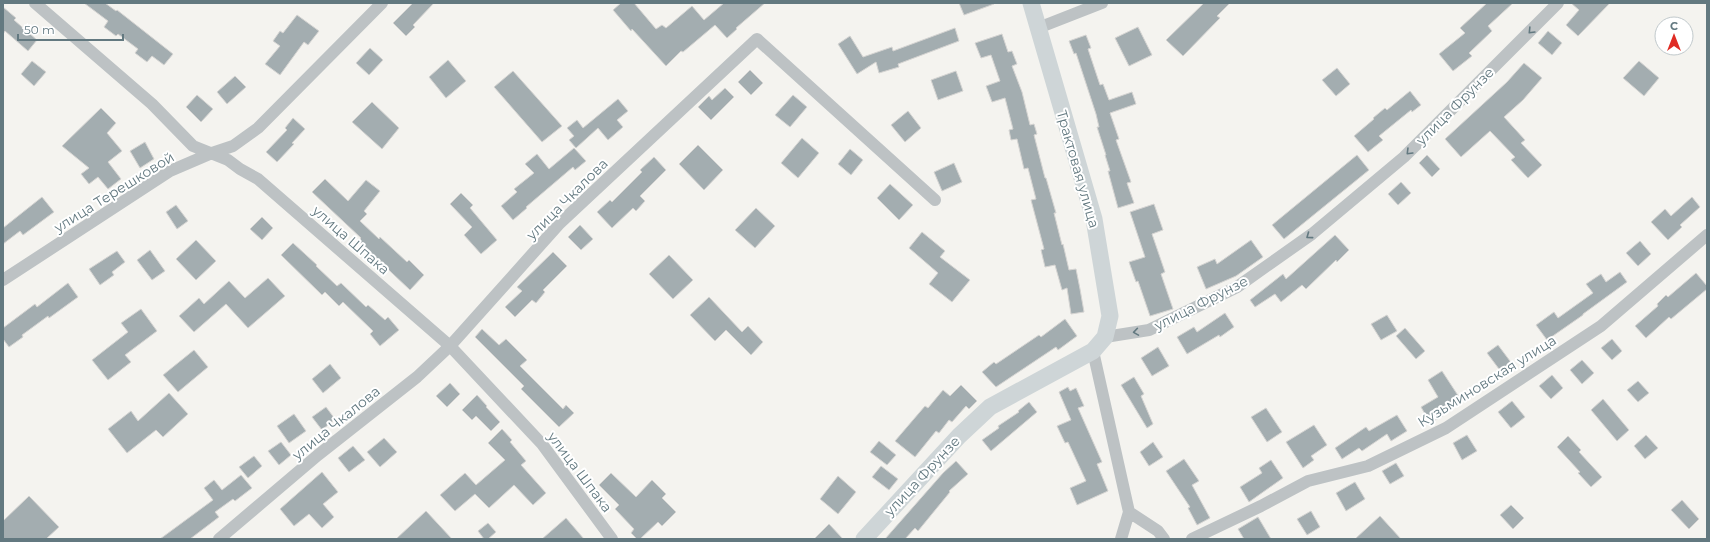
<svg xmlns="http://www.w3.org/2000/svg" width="1710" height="542" font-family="Montserrat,sans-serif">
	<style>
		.building { fill: #a3adb0; stroke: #d5d4d2 }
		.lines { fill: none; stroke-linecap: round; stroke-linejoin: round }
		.street { stroke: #bdc2c4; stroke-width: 12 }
		.secondary { stroke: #ced5d7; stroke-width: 17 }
		.oneway { stroke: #637980 }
		.labels { text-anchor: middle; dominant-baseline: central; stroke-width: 4; stroke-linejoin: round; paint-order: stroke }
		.street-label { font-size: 14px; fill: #637980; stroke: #fff }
	</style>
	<rect width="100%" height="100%" fill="#f4f3ef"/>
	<path class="building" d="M84 3H105L116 11 117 10 173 54 164 65 152 56 147 62 135 53 138 49 118 34 116 36 104 27 108 21Z
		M413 3H434L413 25 415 27 406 36 393 23Z
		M621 3H634L656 29 662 25 666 28 692 6 704 20 724 3H765L736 28 737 29 727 38 715 25 683 52 681 51 666 66 632 29 631 31 613 10Z
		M959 3H993L994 4 964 15Z
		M1204 3H1230L1217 16 1220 18 1183 56 1166 40Z
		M1487 3H1513L1488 26 1492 31 1469 53 1472 56 1453 71 1439 54 1465 33 1460 28Z
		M1571 3H1610L1578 36 1566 25 1579 10Z
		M3 7 16 18 14 20 37 40 28 51 5 31 3 34Z
		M297 15 319 31 308 45 304 42 280 75 265 64 280 46 273 41 280 31 283 33Z
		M1138 27 1152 55 1129 66 1115 38Z
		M955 28 959 41 898 64 899 67 879 73 876 62 857 74 838 44 850 36 863 57 892 47 893 51Z
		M1548 31 1562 43 1552 55 1538 43Z
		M1002 34 1008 52 1012 51 1017 64 1012 66 1022 92 1030 125 1034 124 1037 134 1034 135 1045 178H1046L1056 213H1054L1062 245 1063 244 1069 270 1076 269 1080 289 1084 312 1071 314 1067 288 1062 290 1055 265 1045 267 1041 250 1044 249 1031 200 1036 199 1028 168 1024 169 1017 139 1011 140 1009 130 1013 129 1005 98 992 102 986 86 1000 81 991 55 981 58 975 43Z
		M1086 35 1091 48 1088 49 1100 85 1103 84 1109 100 1132 92 1136 104 1110 113 1119 139 1116 140 1131 182 1127 183 1134 203 1118 208 1108 171H1110L1105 155H1106L1097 127H1099L1096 114 1076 53 1074 54 1069 41Z
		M370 48 383 60 369 75 356 63Z
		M448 60 466 81 446 98 429 77Z
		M32 61 46 72 34 86 21 74Z
		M1639 61 1659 78 1644 96 1623 78Z
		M1524 63 1542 78 1523 100 1504 117 1525 140 1521 143 1542 165 1528 178 1511 160 1515 157 1490 131 1461 157 1445 139 1507 82Z
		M1337 68 1350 84 1336 96 1322 80Z
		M750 70 763 83 751 95 738 82Z
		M513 71 562 126 542 142 494 87Z
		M956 71 963 91 938 100 931 80Z
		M235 76 246 87 227 104 217 92Z
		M725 88 734 97 711 120 698 107 709 96 712 100Z
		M1410 91 1421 105 1412 112 1411 110 1379 136 1383 140 1368 152 1354 136 1374 119 1373 118 1385 108 1387 110Z
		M197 95 213 109 201 122 186 107Z
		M793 95 807 107 790 127 775 115Z
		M618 99 628 111 617 120 623 127 608 140 598 128 576 148 569 140 574 136 567 128 577 120 583 128Z
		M372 102 399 128 382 149 352 122Z
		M101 108 116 123 107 133 122 151 108 162 121 179 108 189 98 177 89 184 81 174 89 168 62 146Z
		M908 111 921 128 905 142 891 125Z
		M293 118 305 129 292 143 294 144 277 162 266 152 287 130 285 128Z
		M802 138 819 153 798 178 781 163Z
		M145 142 154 159 140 168 130 151Z
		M698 145 723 170 704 190 679 164Z
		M574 148 586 161 575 170 573 167 526 207 527 208 513 220 501 206 517 192 514 189 534 173 525 164 537 154 549 169Z
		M850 149 863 160 851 175 838 164Z
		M1357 155 1369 170 1284 239 1272 225Z
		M1427 155 1440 169 1432 177 1419 163Z
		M654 157 666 170 640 196 645 201 636 211 633 208 612 228 597 212 610 200 612 202 642 172 640 170Z
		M954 163 962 182 942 191 934 172Z
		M325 179 348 201 366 180 380 191 364 211 367 214 360 221 379 239 380 237 407 262 409 260 424 275 410 290 358 241 361 238 312 192Z
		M1401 182 1411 193 1398 205 1388 194Z
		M890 184 913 205 899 220 877 198Z
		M461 193 473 205 470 208 497 240 481 254 464 235 472 227 450 204Z
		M42 197 54 212 23 235 20 231 3 244V228Z
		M1692 197 1700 207 1680 225 1682 227 1668 240 1651 222 1665 209 1671 216Z
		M1154 204 1163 230 1152 234 1165 272 1161 274 1173 309 1150 316 1138 281 1136 282 1129 262 1145 257 1130 212Z
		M176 205 188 221 177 229 166 212Z
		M756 208 775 226 755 248 735 230Z
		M262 217 273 228 262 240 250 229Z
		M580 225 593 239 581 250 568 237Z
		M922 232 945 251 940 257 970 280 952 302 929 284 938 273 909 248Z
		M1335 235 1349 250 1337 262 1336 260 1306 289 1302 285 1281 302 1275 294 1255 307 1250 300 1283 274 1286 279Z
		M196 240 216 261 196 280 176 259Z
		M1251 240 1263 257 1236 276 1206 289 1197 267 1215 259 1217 264Z
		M1640 241 1651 254 1638 266 1626 253Z
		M293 243 317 265 316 266 337 286 341 283 366 307 368 305 385 320 388 317 399 330 380 346 370 334 373 331 343 302 339 306 325 292 322 295 281 255Z
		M150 250 165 271 152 280 137 260Z
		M117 251 125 262 112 272 114 275 100 285 89 269Z
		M553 252 567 266 543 290 545 292 536 303 532 300 515 317 505 307 522 291 517 287Z
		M669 255 693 280 673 299 649 274Z
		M1620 272 1627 282 1583 314V315L1547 340 1536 325 1554 312 1558 318 1593 293 1586 284 1601 274 1606 282Z
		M1696 273 1707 286V289L1671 319 1669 317 1646 338 1635 326 1658 306 1657 304 1666 295 1668 297Z
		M268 278 285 296 248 328 226 304 194 332 179 316 199 298 204 304 229 281 245 298Z
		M68 283 78 297 49 318 48 316 22 335 23 337 9 347 3 339V328L35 304 37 307Z
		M709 297 742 332 748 326 763 342 751 355 726 330 715 341 690 315Z
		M141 309 157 331 125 355 131 362 108 380 92 360 128 332 121 323Z
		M1225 313 1234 327 1220 337 1219 335 1187 354 1177 337 1194 327 1197 332Z
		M1387 315 1397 331 1381 340 1371 324Z
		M1065 319 1077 336 1058 350 1056 347 996 387 982 372 994 362 996 364 1039 335 1041 337Z
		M1405 328 1425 351 1416 359 1396 336Z
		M482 329 499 345 506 339 527 360 520 366 563 409 566 405 574 413 559 427 521 389 524 386 475 337Z
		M1612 339 1622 351 1612 360 1601 348Z
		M1498 345 1513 365 1502 373 1487 353Z
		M1158 347 1169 366 1152 376 1141 358Z
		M194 350 208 367 178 392 163 375Z
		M1582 360 1594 373 1582 384 1570 370Z
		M330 364 341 378 323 393 312 379Z
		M1442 371 1459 397 1439 410 1443 416 1430 423 1421 407 1438 397 1428 380Z
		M1552 375 1563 388 1551 399 1539 386Z
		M1134 377 1144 394 1141 396 1153 424 1147 428 1121 385Z
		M1638 381 1649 393 1638 402 1627 390Z
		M450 383 460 394 447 407 436 396Z
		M961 385 977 401 969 409 966 406 952 422 949 420 939 433 936 431 915 457 895 441 925 406 928 408 943 390 950 396Z
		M1068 387 1070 391 1076 388 1084 406 1078 408 1102 462 1097 464 1108 491 1077 505 1070 488 1086 481 1068 442 1065 443 1057 426 1071 420 1059 392Z
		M169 393 188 414 163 437 156 430 127 453 108 429 131 411 138 421Z
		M477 395 487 406 486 407 500 422 491 431 476 416 472 420 462 410Z
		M1603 399 1629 430 1617 441 1591 410Z
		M1512 401 1525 417 1511 428 1498 412Z
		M1029 402 1037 412 991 451 982 440 999 428 998 426 1019 412 1018 411Z
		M326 407 335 419 322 430 312 417Z
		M1266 408 1282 432 1267 442 1251 417Z
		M294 414 306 431 289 443 277 426Z
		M1397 415 1407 431 1391 441 1387 434 1362 451 1359 448 1342 459 1335 448 1366 427 1369 431Z
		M1314 425 1327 445 1311 456 1314 460 1303 468 1286 442Z
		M502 429 512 440 510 442 526 461 521 465 546 493 533 505 514 485 489 508 475 494 455 511 440 495 465 473 476 485 505 460 488 443Z
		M1467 435 1477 451 1462 460 1453 443Z
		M1646 435 1658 448 1645 459 1634 446Z
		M1568 436 1581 450 1579 452 1602 477 1591 487 1578 473 1580 472 1557 447Z
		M384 438 397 452 380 467 367 452Z
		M879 441 896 455 887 465 870 452Z
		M281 442 291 455 279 465 268 451Z
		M1153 442 1163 457 1149 466 1140 452Z
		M353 446 365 460 349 472 338 458Z
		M254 456 262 466 248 478 239 467Z
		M1184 459 1199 481 1192 485 1210 518 1197 525 1188 508 1190 507 1166 471Z
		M1271 460 1283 478 1249 502 1240 487 1262 473 1259 468Z
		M956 461 968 474 949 491 950 492 918 531 915 528 905 539H885L943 473Z
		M1396 463 1404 476 1390 484 1382 471Z
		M881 466 898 479 889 490 872 477Z
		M322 472 338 492 323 504 334 517 322 528 309 514 294 526 280 509Z
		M611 473 636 497 652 480 666 494 662 498 676 512 662 526 658 522 640 539H637L631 533 634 529 615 509 619 505 599 485Z
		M241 475 252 488 235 501 233 499 215 512 219 517 190 539H160L213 500 204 488 214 480 222 490Z
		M838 476 856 492 838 514 820 499Z
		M1355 482 1365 499 1346 511 1336 493Z
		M29 496 59 527 46 539H3V521Z
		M1682 500 1699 519 1689 529 1671 510Z
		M1511 505 1524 518 1513 529 1500 515Z
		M426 511 452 539H396Z
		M1311 511 1320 527 1307 535 1297 519Z
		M1380 516 1401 539H1355Z
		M1258 517 1271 539H1244L1238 529Z
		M566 518 584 539H542Z
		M488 523 496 532 488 539H484L478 531Z
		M829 524 843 539H814Z"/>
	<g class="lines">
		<path class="street" d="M35 3 152 104 193 146 228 160 240 169 258 179 450 346 542 444 612 539
			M1038 28 1102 3
			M3 280 170 171 212 153 233 146 258 128 382 3
			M1105 337 1149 330 1237 287 1312 234 1404 157 1558 3
			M1093 351 1129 512 1121 539
			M1129 512 1158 531 1164 539
			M219 539 318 455 417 377 450 346 560 223 757 39 935 200
			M1192 539 1261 506 1308 481 1368 466 1446 428 1601 326 1707 235"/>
		<path class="secondary" d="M864 539 959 436 990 407 1093 351 1105 337 1110 316 1094 219 1031 3"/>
	</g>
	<defs><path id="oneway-chevron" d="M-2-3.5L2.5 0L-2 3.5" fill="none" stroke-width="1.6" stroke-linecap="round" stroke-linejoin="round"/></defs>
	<g class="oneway">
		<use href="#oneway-chevron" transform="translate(1531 31) rotate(134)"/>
		<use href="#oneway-chevron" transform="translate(1409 152) rotate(135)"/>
		<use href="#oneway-chevron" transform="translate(1309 236) rotate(144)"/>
		<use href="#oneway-chevron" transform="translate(1136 332) rotate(171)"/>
	</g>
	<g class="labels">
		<g class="street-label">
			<text transform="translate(1455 106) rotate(-45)">улица Фрунзе</text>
			<text transform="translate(1078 169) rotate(74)">Трактовая улица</text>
			<text transform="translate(114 192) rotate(-32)">улица Терешковой</text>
			<text transform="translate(567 199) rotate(-45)">улица Чкалова</text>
			<text transform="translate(351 240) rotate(41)">улица Шпака</text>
			<text transform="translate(1201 303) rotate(-27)">улица Фрунзе</text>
			<text transform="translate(1487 381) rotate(-32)">Кузьминовская улица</text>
			<text transform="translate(336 423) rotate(-39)">улица Чкалова</text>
			<text transform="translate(580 472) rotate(53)">улица Шпака</text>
			<text transform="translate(922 476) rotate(-47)">улица Фрунзе</text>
		</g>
	</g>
	<rect width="1710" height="542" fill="none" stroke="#637980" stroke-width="8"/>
	<g transform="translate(1674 36)"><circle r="19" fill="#ffffff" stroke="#c1c9cc"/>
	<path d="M0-3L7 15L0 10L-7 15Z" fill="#df2c24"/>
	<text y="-6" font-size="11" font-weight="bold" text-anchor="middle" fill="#637980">С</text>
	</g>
	<path d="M18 34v6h105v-6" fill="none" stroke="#637980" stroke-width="2"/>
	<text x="24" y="34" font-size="12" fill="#637980" stroke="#ffffff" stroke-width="3" paint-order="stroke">50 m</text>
</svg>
